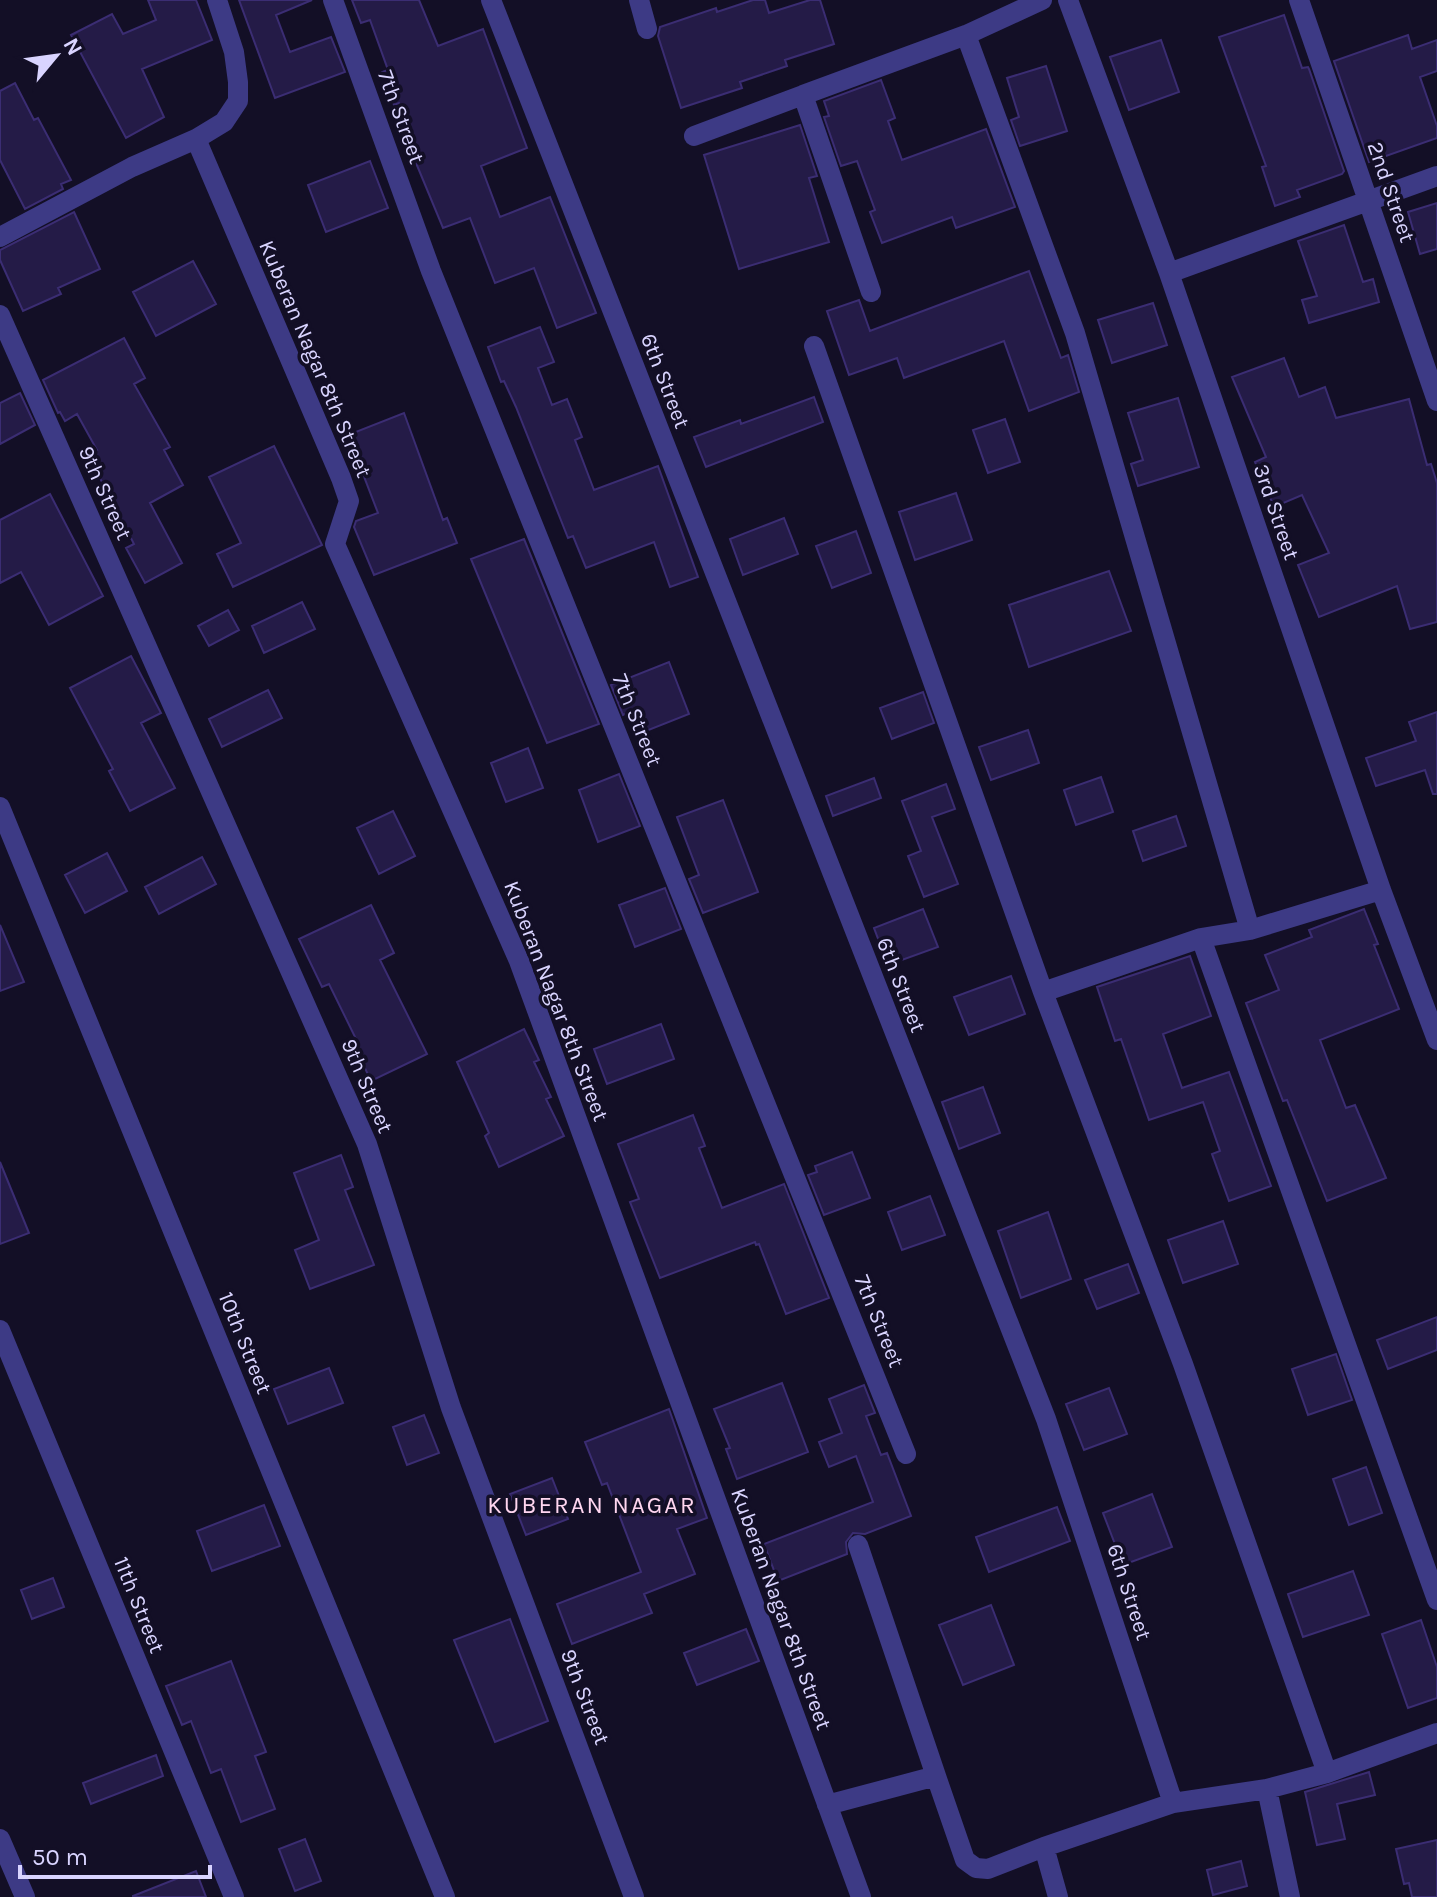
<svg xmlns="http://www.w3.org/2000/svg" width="1437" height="1897" font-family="Karla,sans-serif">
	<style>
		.building { fill: #241b47; stroke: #3b2d73; stroke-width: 2 }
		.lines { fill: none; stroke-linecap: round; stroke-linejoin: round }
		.minor { stroke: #3d3a85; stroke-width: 20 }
		.labels { text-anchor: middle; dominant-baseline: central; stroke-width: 7; stroke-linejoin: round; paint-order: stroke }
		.street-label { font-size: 22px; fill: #d9d4ff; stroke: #130f26 }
		.neighbourhood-label { font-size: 24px; letter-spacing: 2px; fill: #ffd6f0; stroke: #130f26 }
	</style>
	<rect width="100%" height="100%" fill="#130f26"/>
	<path class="building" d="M148 0H196L212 40 142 69 164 117 126 138 71 35 112 14 123 34 156 20Z
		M239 0H312L276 15 290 52 331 37 345 72 275 98Z
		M352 0H419L438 46 483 29 527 148 481 166 500 217 550 197 596 313 557 328 534 268 495 283 470 218 443 228 416 163 421 161 399 103 394 105 382 72 388 70 370 20 361 23Z
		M753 0H765L769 13 810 0H820L834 44 785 60 787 66 740 82 742 88 681 108 658 36 660 27 716 8 717 12Z
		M1284 15 1302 68 1308 67 1309 69 1344 171 1342 174 1297 190 1300 197 1275 206 1262 167 1266 166 1219 37Z
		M1408 35 1412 49 1437 40V71L1420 77 1437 126V138L1369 162 1334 61Z
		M1161 40 1179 92 1129 110 1110 57Z
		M1046 66 1067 131 1020 146 1011 120 1019 117 1007 78Z
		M881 80 895 118 888 121 902 160 986 129 1015 207 956 228 952 217 882 243 870 212 875 210 857 161 841 166 824 117 829 116 824 101Z
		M15 83 34 120 38 118 71 180 61 184 63 189 25 209 0 160V91Z
		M800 125 817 176 809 178 829 242 739 269 704 155Z
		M370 161 388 208 326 232 308 185Z
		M1437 203V249L1420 254 1408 212Z
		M74 212 100 269 58 288 61 294 23 311 0 260V250Z
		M1344 225 1363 282 1373 279 1379 302 1309 323 1302 300 1317 296 1298 241Z
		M193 261 216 304 156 336 133 292Z
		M1029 271 1061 358 1068 355 1079 392 1029 411 1004 341 904 378 897 358 849 375 827 311 859 300 870 331Z
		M1153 303 1167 345 1112 363 1098 320Z
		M540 327 554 362 538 368 552 405 567 399 582 437 575 440 594 490 658 466 698 577 670 587 654 542 586 568 573 536 568 538 516 407 504 381 501 382 488 347Z
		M124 338 145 378 134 384 170 447 164 450 183 485 150 503 182 563 145 583 126 548 134 544 88 455 97 450 77 414 65 421 60 412 58 413 43 380Z
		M1284 358 1299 397 1325 387 1336 418 1409 399 1427 465 1431 464 1437 483V622L1410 629 1397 586 1319 617 1298 565 1329 553 1302 495 1274 507 1255 462 1266 457 1232 377Z
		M20 393 35 425 0 444V403Z
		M814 397 823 422 706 467 694 437 740 420 741 424Z
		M1178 398 1199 467 1138 486 1131 464 1143 460 1128 413Z
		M404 413 443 520 447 518 457 543 374 575 354 527 356 521 378 513 348 435Z
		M1005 419 1020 462 988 473 973 430Z
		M274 446 322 545 233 587 217 554 241 543 209 477Z
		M956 493 972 540 915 560 899 512Z
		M50 494 103 596 49 625 21 572 0 583V520Z
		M784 518 798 554 743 575 730 539Z
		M856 531 871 573 832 588 816 546Z
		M524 539 599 724 547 743 471 559Z
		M1109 571 1131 631 1029 667 1009 605Z
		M302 602 315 629 264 653 252 626Z
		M228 610 239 630 209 646 198 626Z
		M131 656 161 713 141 723 175 788 130 811 109 771 113 769 70 688Z
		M669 662 689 714 641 733 633 711 623 715 611 685Z
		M268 690 282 718 222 747 209 719Z
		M923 692 934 723 892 739 880 708Z
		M1437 712V794H1433L1425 770 1376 786 1366 758 1416 741 1409 722Z
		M1028 730 1039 763 991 780 979 747Z
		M528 748 543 788 506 802 491 763Z
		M619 774 640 826 598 842 579 790Z
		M1101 777 1113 812 1076 825 1064 790Z
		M874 778 881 798 833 816 826 796Z
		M946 784 955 809 932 817 958 884 924 897 908 856 921 851 902 801Z
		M723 800 758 892 703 913 689 879 699 875 677 817Z
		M393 811 415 856 379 874 357 828Z
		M1176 816 1186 846 1143 861 1133 831Z
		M107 853 127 891 85 913 65 875Z
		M202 857 216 884 159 914 145 887Z
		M665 888 681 929 635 947 619 905Z
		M371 905 394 953 380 960 427 1054 371 1081 354 1045 358 1043 329 984 322 987 299 939Z
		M923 909 938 947 888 965 874 928Z
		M1364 909 1378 944 1374 945 1399 1009 1320 1040 1346 1108 1355 1105 1386 1178 1327 1201 1287 1100 1283 1101 1246 1003 1279 990 1265 955 1312 937 1309 930Z
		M0 925 24 982 0 991Z
		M1190 956 1211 1016 1163 1034 1182 1088 1229 1072 1271 1186 1229 1201 1212 1154 1220 1151 1203 1102 1149 1120 1121 1039 1115 1041 1097 987Z
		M1011 976 1025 1014 969 1035 954 997Z
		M661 1024 674 1059 607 1084 594 1049Z
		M524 1029 539 1060 534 1062 551 1097 546 1099 564 1136 499 1167 485 1136 489 1133 457 1062Z
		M983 1087 1000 1133 959 1149 942 1102Z
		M693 1115 705 1146 699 1148 722 1208 784 1184 829 1298 786 1314 759 1244 756 1245 755 1242 660 1278 630 1202 639 1199 618 1144Z
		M852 1152 870 1198 824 1215 808 1175 817 1172 815 1166Z
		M341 1155 353 1187 345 1190 374 1265 310 1289 295 1250 319 1240 294 1173Z
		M0 1162 29 1233 0 1244Z
		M930 1196 945 1235 902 1250 888 1212Z
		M1048 1212 1071 1279 1021 1298 998 1231Z
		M1223 1221 1238 1264 1183 1283 1168 1240Z
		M1128 1264 1139 1293 1097 1309 1085 1280Z
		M1437 1317V1350L1388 1369 1377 1340Z
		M1336 1354 1352 1400 1308 1415 1292 1369Z
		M329 1368 343 1403 288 1424 274 1389Z
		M782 1383 808 1452 737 1479 726 1449 730 1448 714 1409Z
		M864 1385 875 1413 866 1416 881 1455 887 1453 911 1516 865 1534 853 1533 846 1542 847 1554 778 1581 764 1544 873 1502 856 1456 829 1467 819 1442 842 1433 829 1399Z
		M1109 1388 1127 1434 1084 1450 1066 1404Z
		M669 1409 707 1518 677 1529 695 1574 644 1594 652 1613 572 1644 557 1604 641 1572 607 1483 602 1485 585 1442Z
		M424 1415 439 1453 407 1465 393 1427Z
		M1366 1467 1382 1513 1349 1525 1333 1479Z
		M552 1478 568 1519 526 1535 510 1494Z
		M1152 1494 1172 1547 1123 1565 1103 1513Z
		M264 1505 280 1546 212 1571 197 1531Z
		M1057 1507 1070 1541 989 1572 976 1537Z
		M1353 1571 1369 1615 1303 1637 1288 1594Z
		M53 1578 64 1607 32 1619 21 1590Z
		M991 1605 1014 1665 963 1685 939 1625Z
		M510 1619 548 1721 495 1742 454 1640Z
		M1421 1620 1437 1667V1698L1408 1708 1382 1634Z
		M746 1629 759 1661 697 1685 684 1653Z
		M231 1661 266 1752 255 1756 275 1809 241 1822 221 1769 211 1773 191 1721 182 1725 166 1686Z
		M156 1755 163 1776 91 1804 83 1783Z
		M1369 1772 1375 1795 1337 1804 1345 1839 1317 1845 1305 1792Z
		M305 1839 321 1881 295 1891 279 1849Z
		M1437 1840V1897H1412L1409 1883 1404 1884 1396 1849Z
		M1241 1861 1247 1886 1213 1895 1207 1870Z
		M196 1871 206 1897H133V1896Z"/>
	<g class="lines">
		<path class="minor" d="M333 0 431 271 906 1454
			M491 0 1046 1419 1173 1803 1267 1789 1290 1897
			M639 0 647 29
			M1068 0 1169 273 1381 890 1437 1040
			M1299 0 1437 401
			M966 35 1075 333 1250 930
			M694 136 803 95
			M196 139 341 478 349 501 335 544 519 961 861 1897
			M0 237 132 167 196 139 224 122 238 101V82L234 52 217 0
			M1169 273 1437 176
			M871 292 803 95 966 35 1042 0
			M0 315 367 1144 451 1408 634 1897
			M814 346 1043 992 1183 1364 1327 1773 1267 1789
			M0 807 445 1897
			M1201 938 1437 1600
			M1043 992 1201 938 1250 930 1381 890
			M0 1330 234 1897
			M858 1545 936 1776
			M1327 1773 1437 1733
			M827 1805 936 1776 965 1860 976 1868 988 1869 1044 1847 1173 1803
			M0 1839 25 1897
			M1044 1847 1058 1897"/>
	</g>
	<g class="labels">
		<g class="street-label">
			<text transform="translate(401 117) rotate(70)">7th Street</text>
			<text transform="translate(1391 192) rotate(71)">2nd Street</text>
			<text transform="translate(315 359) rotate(67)">Kuberan Nagar 8th Street</text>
			<text transform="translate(665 381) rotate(69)">6th Street</text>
			<text transform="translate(105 493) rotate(66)">9th Street</text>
			<text transform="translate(1276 512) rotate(71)">3rd Street</text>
			<text transform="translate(637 720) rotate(68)">7th Street</text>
			<text transform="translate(901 985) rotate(69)">6th Street</text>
			<text transform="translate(556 1001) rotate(69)">Kuberan Nagar 8th Street</text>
			<text transform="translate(367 1086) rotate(67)">9th Street</text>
			<text transform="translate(879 1321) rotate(68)">7th Street</text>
			<text transform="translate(245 1343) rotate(68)">10th Street</text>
			<text transform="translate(1129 1592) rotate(72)">6th Street</text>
			<text transform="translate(139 1605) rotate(68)">11th Street</text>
			<text transform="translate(781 1609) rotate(70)">Kuberan Nagar 8th Street</text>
			<text transform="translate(585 1697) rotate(69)">9th Street</text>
		</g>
		<g class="neighbourhood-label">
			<text x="592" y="1505">KUBERAN NAGAR</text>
		</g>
	</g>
	<g transform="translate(56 56) rotate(61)" stroke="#130f26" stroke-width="6" paint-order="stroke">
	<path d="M0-6L14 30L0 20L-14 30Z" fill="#d9d4ff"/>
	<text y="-12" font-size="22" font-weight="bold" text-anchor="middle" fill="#d9d4ff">N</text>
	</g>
	<path d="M20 1865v12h190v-12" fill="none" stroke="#d9d4ff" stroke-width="4"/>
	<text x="32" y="1865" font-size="24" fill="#d9d4ff" stroke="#130f26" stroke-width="6" paint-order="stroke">50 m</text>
</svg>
